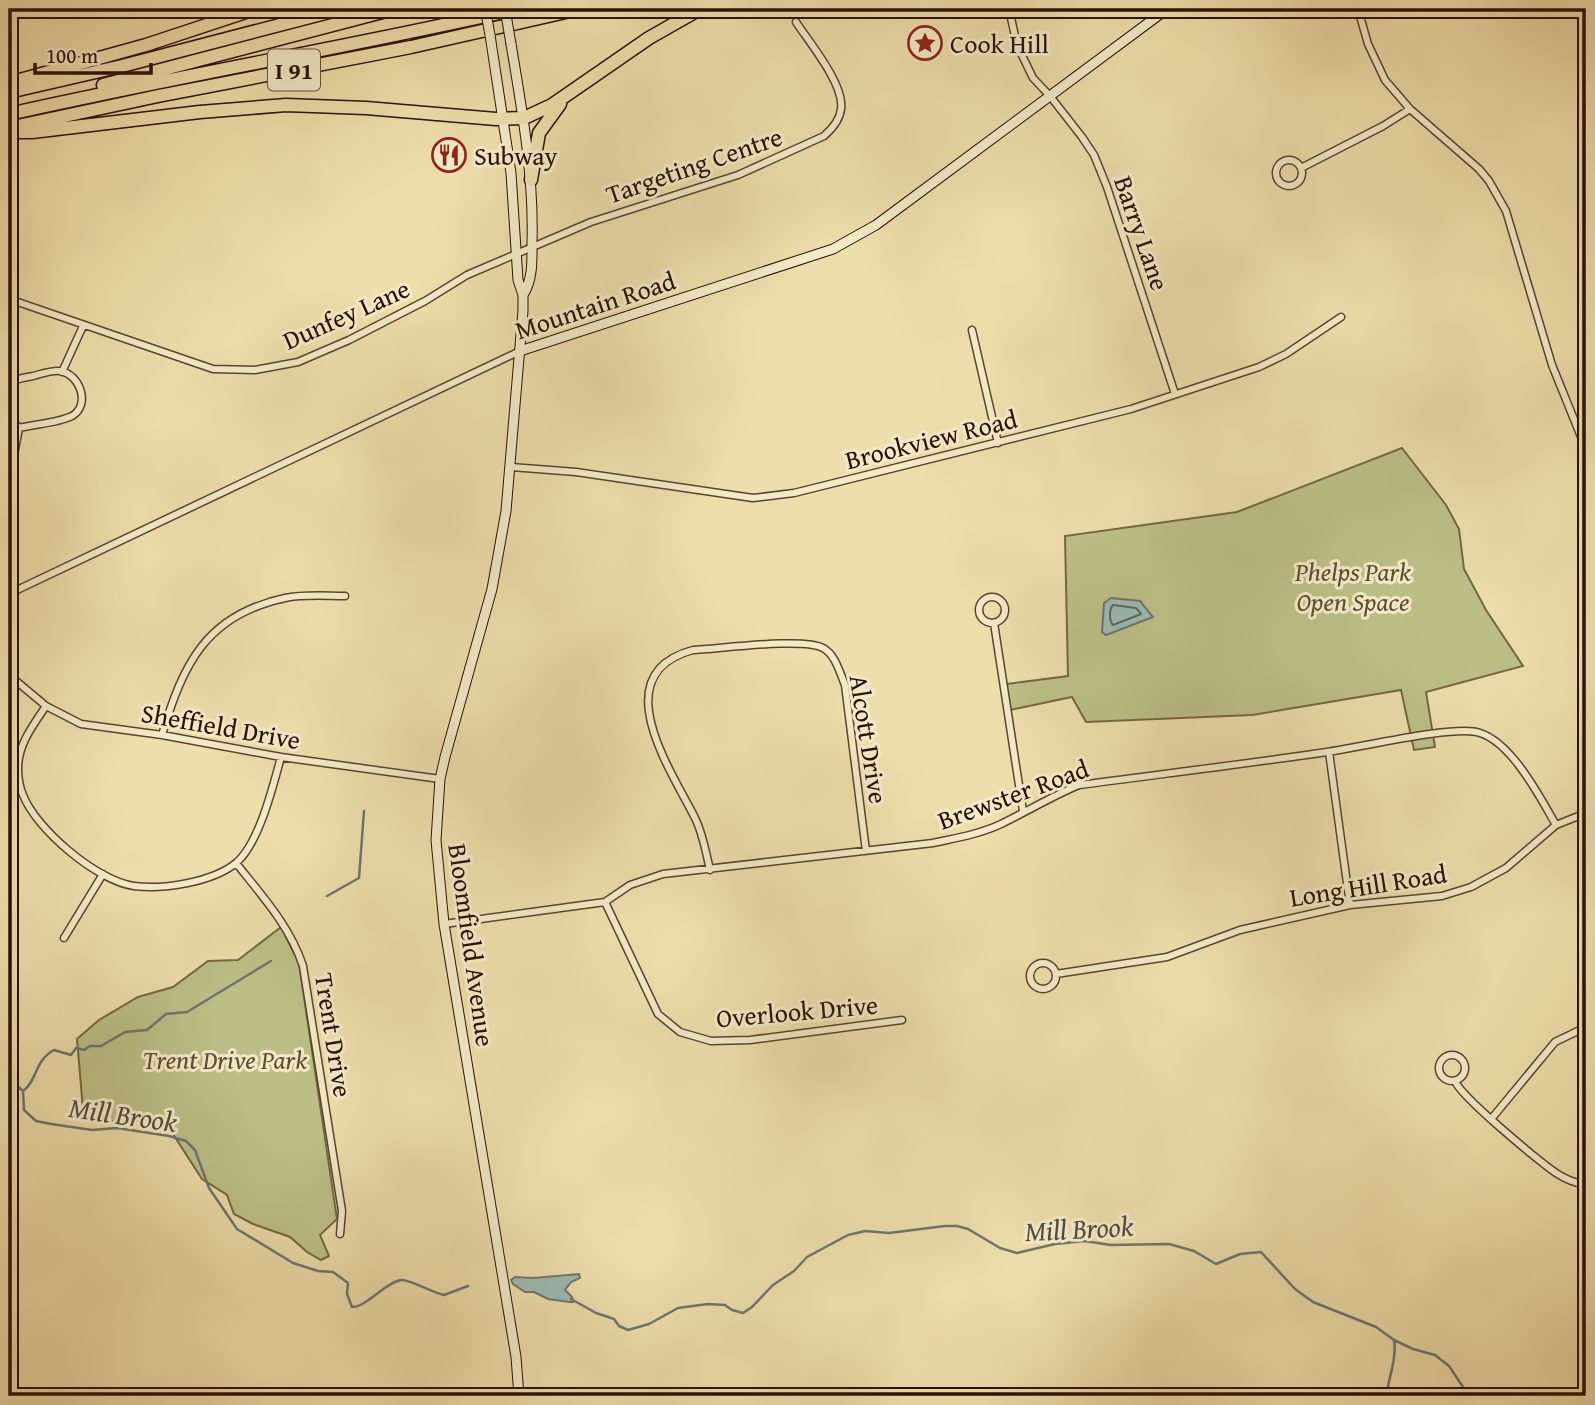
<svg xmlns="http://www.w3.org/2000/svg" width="1595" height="1405" font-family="'Gentium Book Plus',serif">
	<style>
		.green { fill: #bcc087; stroke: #726844; stroke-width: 2 }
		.water { fill: #9cbab3; stroke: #6e766b; stroke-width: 2 }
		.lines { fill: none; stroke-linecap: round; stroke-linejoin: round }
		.shore { stroke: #62655a; stroke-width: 2 }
		.stream { stroke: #6e766b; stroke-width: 2.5 }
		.street-casing { stroke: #59442b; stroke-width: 9 }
		.secondary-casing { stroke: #281000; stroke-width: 11 }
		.highway-casing { stroke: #281000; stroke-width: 15 }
		.street { stroke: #f3eac8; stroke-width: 6 }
		.secondary { stroke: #f3eac8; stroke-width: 9 }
		.highway { stroke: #eddeab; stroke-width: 12 }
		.secondary-bridge-casing { stroke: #281000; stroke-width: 11; stroke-linecap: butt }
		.secondary-bridge { stroke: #f3eac8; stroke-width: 9 }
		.labels { text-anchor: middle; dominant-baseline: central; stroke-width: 6; stroke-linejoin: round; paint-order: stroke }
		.shield { fill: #f3eac8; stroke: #65513c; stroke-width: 2 }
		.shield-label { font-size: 24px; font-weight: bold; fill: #281000 }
		.poi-label { font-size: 26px; fill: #281000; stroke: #f3eac8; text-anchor: start }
		.street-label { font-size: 26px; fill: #281000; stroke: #f3eac8 }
		.park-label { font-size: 26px; font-style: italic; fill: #5c4e2f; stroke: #f3eac8 }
		.water-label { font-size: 28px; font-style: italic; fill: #514c3f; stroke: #f3eac8 }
	</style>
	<rect width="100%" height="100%" fill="#eddeab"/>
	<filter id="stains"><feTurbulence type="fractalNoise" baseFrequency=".00286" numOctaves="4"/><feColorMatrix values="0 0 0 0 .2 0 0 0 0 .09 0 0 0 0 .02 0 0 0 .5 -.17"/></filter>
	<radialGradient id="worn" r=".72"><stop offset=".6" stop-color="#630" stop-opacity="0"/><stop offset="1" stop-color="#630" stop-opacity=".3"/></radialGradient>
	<path class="green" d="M1402 448 1446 505 1459 529 1464 569 1486 610 1523 666 1426 692 1435 747 1414 750 1401 690 1252 715 1086 722 1072 697 1010 710 1006 684 1068 676 1065 536 1237 512Z
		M281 927 299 963 337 1219 320 1235 329 1256 321 1260 307 1252 290 1237 253 1224 234 1214 227 1195 202 1179 171 1131 162 1123 147 1121H84L77 1039 99 1020 138 997 173 987 208 961 238 960Z"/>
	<path class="water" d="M1111 598 1140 601 1153 617 1106 635 1102 632 1104 603Z
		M579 1274 580 1278 571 1282 565 1290 572 1297 573 1302H570L548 1299 534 1292H525L513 1284 511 1280 515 1277 533 1278Z"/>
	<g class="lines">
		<path class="shore" d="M1113 605 1136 608 1141 614 1113 625C1109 621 1109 609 1113 605Z"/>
		<path class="stream" d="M9 16 32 9
			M327 896 359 878 364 811
			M9 1079 23 1091 24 1110 36 1121 51 1124 92 1130 117 1128 169 1136 186 1141 195 1150 209 1188 237 1229 293 1263 318 1271 333 1272 348 1283 347 1294 352 1307C367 1307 384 1283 401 1280 410 1279 432 1293 444 1295L468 1286
			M23 1091C38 1080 34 1061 54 1050L71 1055 76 1048 84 1050 90 1046H101L125 1032 147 1030 166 1014 187 1012 271 961
			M571 1299 596 1313 614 1319 619 1326 628 1330 649 1324 678 1308 708 1304 725 1305 732 1310 743 1313 752 1307 773 1285 794 1271 807 1257 848 1235 865 1231 889 1233 945 1226H957L968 1229 1000 1248 1017 1253 1055 1244 1084 1241 1111 1245 1169 1244 1194 1251 1216 1264 1240 1254 1261 1252 1295 1289 1313 1302 1376 1327 1394 1340 1413 1349 1435 1355 1449 1366 1469 1396
			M1386 1396C1389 1378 1397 1357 1394 1340"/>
		<g class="street-casing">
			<path id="street" d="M1009 9 1017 45 1033 78 1050 96 1082 137 1094 155 1107 187 1175 394
				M1358 9 1368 44 1385 80 1410 109 1479 169 1489 181 1506 211 1552 365 1586 449
				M1276 173a13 13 0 1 1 26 0a13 13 0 1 1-26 0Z
				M1301 168 1383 126 1410 109
				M9 299 213 369 255 370 298 362 349 340 425 301 467 275 591 222 738 175 824 136C832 129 840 120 841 109 845 85 809 42 796 22
				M972 330 998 443
				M62 372 83 326
				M9 385C16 378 24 378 33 376 41 374 52 370 60 371 80 374 91 405 72 416 58 423 35 424 19 428
				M9 411 11 419 19 428
				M511 467 576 472 753 498 794 493 1131 409 1259 367 1286 354 1341 317
				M9 482 19 428
				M9 573 17 590
				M979 610a13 13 0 1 1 26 0a13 13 0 1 1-26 0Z
				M9 600 17 590 520 351
				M994 623 1023 811
				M9 675 46 706 81 724 162 735 281 757 440 779
				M46 706C33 725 18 745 18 768 18 776 20 788 23 795 36 829 97 881 134 886 163 890 213 882 236 863 259 844 273 786 281 757
				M162 735C183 664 206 615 285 598 304 594 326 596 345 596
				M1329 752 1350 905
				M236 863C262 896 290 926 303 966L342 1211 340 1234
				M710 870C706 853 703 834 695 818 671 770 604 674 693 650 719 649 804 637 823 648 835 654 840 673 845 685L866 851
				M605 902 658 1014 680 1032 711 1041 750 1040 902 1020
				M444 924 605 902 630 885 663 874 933 843C956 838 980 834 1001 824 1028 811 1052 796 1079 785 1162 774 1245 764 1327 752 1358 748 1456 724 1480 733 1512 743 1540 797 1556 825
				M64 938 103 874
				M1030 976a13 13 0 1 1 26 0a13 13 0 1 1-26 0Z
				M1056 974 1167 957 1240 930 1350 905 1442 896 1471 887 1506 868 1556 825 1586 813
				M1439 1068a13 13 0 1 1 26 0a13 13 0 1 1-26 0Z
				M1455 1081C1462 1098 1538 1160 1556 1173 1565 1179 1575 1183 1586 1185
				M1492 1118 1555 1042 1586 1027"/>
		</g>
		<g class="secondary-casing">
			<path id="secondary" d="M490 35 511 173 518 280 523 295V311L506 511 492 589 445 757 440 779 436 840 444 924 516 1357 519 1396
				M511 44C522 110 534 175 532 243 532 260 533 280 523 295
				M520 351 833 249 876 225 1167 9"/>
		</g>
		<g class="highway-casing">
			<path id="highway" d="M9 83 146 45 255 9
				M103 85 394 9
				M9 92 122 66 341 9
				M9 114C178 76 348 47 517 9
				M13 127 158 96 411 47 579 9
				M9 132H32L200 112 286 105 366 108 496 119 524 118 552 105 649 38 700 9
				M531 180 539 133 560 104"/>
		</g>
		<use href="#street" class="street"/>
		<use href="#secondary" class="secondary"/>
		<use href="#highway" class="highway"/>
		<g class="secondary-bridge-casing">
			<path id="secondary-bridge" d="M505 9 511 44
				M486 13 490 35"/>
		</g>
		<use href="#secondary-bridge" class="secondary-bridge"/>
	</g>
	<defs>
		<g id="sight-ring" transform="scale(1.75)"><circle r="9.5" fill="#f3eac8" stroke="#8f2418" stroke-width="1.5"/><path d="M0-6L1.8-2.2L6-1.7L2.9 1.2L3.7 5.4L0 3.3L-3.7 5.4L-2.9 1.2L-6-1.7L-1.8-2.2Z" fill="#8f2418"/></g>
		<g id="restaurant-ring" transform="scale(1.75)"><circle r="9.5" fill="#f3eac8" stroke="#8f2418" stroke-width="1.5"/><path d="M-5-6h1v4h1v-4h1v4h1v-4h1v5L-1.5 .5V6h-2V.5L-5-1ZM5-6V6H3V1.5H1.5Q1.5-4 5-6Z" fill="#8f2418"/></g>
	</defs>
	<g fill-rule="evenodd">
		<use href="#sight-ring" x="925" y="43"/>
		<use href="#restaurant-ring" x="449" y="155"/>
	</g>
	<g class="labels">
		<rect class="shield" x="268" y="49.5" width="52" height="41" rx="5"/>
		<g class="shield-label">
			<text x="294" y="70">I 91</text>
		</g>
		<g class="poi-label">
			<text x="950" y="43">Cook Hill</text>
			<text x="474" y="155">Subway</text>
		</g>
		<g class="street-label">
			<text transform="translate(694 165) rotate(-19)">Targeting Centre</text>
			<text transform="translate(1142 233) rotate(71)">Barry Lane</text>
			<text transform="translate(595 305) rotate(-18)">Mountain Road</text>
			<text transform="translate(346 314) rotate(-24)">Dunfey Lane</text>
			<text transform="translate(931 439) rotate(-14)">Brookview Road</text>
			<text transform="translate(221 726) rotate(10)">Sheffield Drive</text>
			<text transform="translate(869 739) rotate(81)">Alcott Drive</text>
			<text transform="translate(1013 794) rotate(-20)">Brewster Road</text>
			<text transform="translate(1368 885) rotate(-9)">Long Hill Road</text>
			<text transform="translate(472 945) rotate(82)">Bloomfield Avenue</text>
			<text transform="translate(797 1011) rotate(-5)">Overlook Drive</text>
			<text transform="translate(334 1035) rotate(81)">Trent Drive</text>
		</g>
		<g class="park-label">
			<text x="1353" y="571">Phelps Park<tspan x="1353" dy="30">Open Space</tspan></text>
			<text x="225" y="1059">Trent Drive Park</text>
		</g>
		<g class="water-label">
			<text transform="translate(123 1114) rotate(8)">Mill Brook</text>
			<text transform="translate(1079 1228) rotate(-3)">Mill Brook</text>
		</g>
	</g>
	<rect width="1595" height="1405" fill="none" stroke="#eddeab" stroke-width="35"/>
	<rect x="10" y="10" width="1574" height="1384" fill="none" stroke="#281000" stroke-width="3.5"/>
	<rect x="18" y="18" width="1560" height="1370" fill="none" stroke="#281000" stroke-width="2"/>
	<path d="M35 63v10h116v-10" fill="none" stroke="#281000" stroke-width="3.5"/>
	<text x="46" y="63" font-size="21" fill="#281000" stroke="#f3eac8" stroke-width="5" paint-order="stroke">100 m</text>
	<rect width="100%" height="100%" filter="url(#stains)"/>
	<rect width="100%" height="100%" fill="url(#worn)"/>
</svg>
